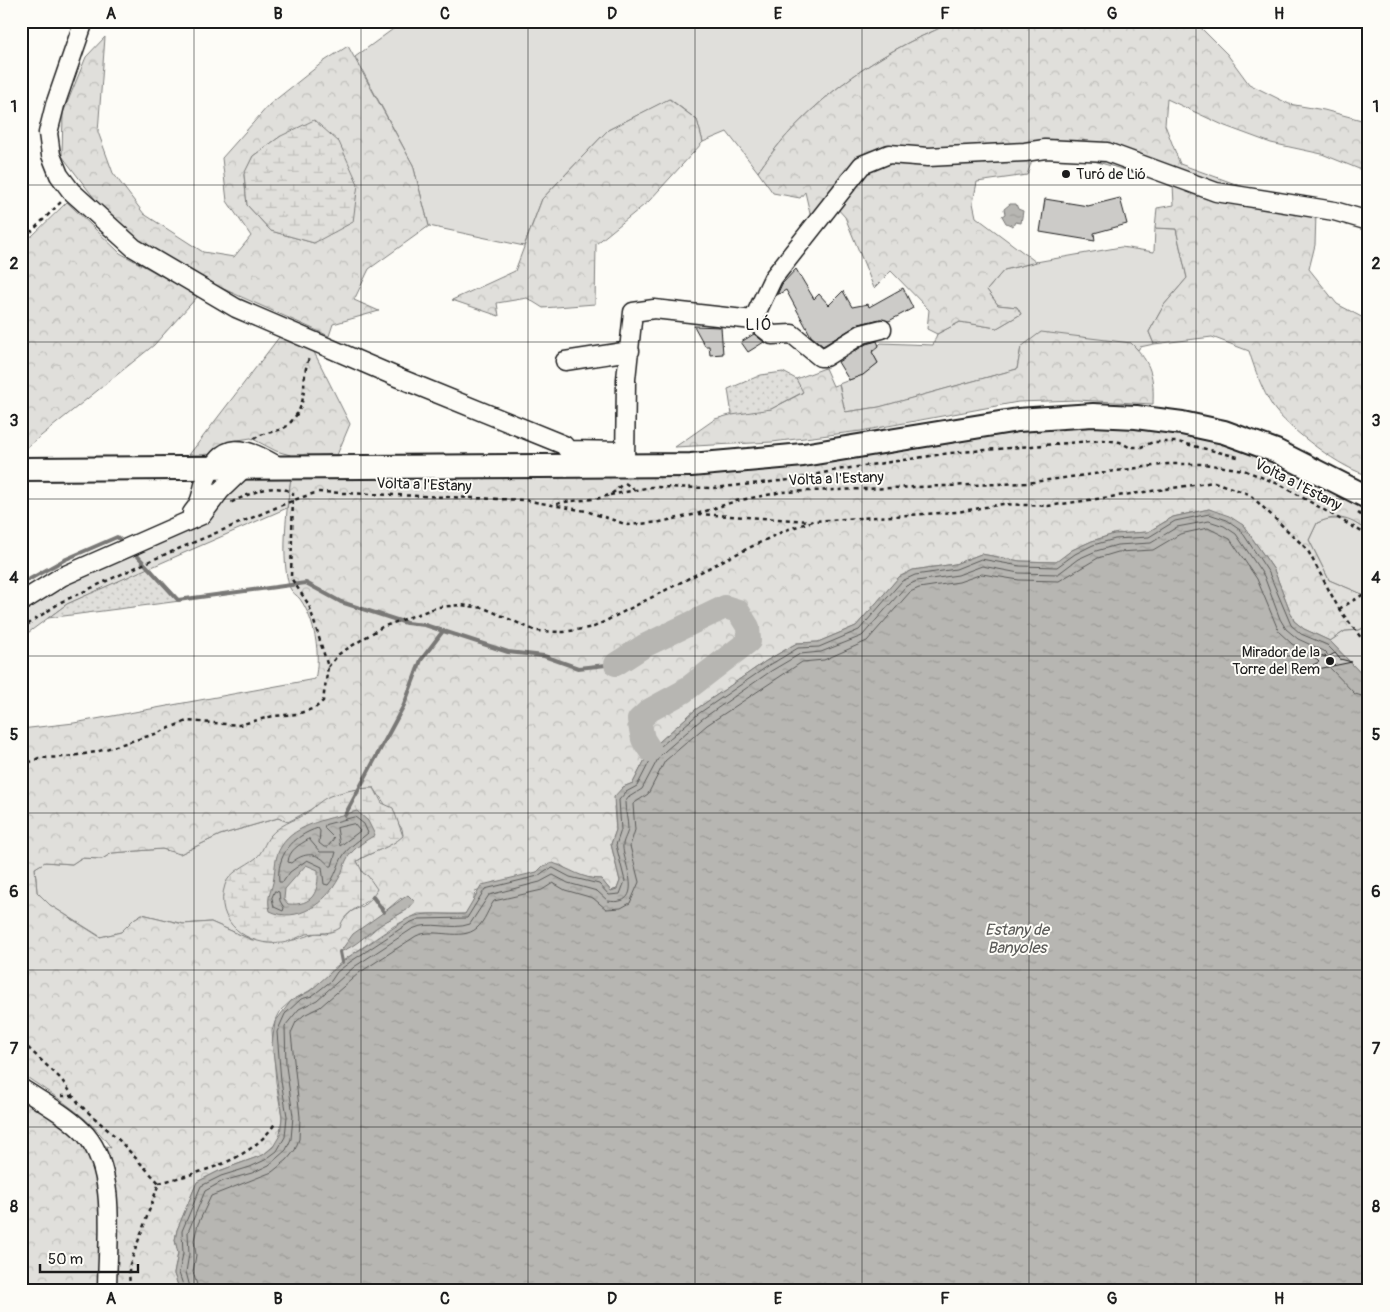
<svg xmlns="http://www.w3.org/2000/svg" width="1390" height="1312" font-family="Pangolin,sans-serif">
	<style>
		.grass { fill: #e0dfdb; stroke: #7e7e7c }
		.forest { fill: url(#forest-crowns); stroke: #7e7e7c; fill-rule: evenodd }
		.wetland { fill: url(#wetland-marsh); stroke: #7e7e7c }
		.garden { fill: url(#garden-dots); stroke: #7e7e7c }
		.water { fill: url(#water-ripples); stroke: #797876; fill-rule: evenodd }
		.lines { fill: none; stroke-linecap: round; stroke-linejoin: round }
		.shore { stroke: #5a5a58; stroke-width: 1 }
		.stream { stroke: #797876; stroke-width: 4 }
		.river { stroke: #b7b6b2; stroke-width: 24 }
		.building { fill: #cccbc8; stroke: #1c1c1c }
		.minor-casing { stroke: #1c1c1c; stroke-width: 21 }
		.major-casing { stroke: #1c1c1c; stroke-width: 26 }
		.path { stroke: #1c1c1c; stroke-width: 2.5; stroke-dasharray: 4 4; stroke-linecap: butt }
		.minor { stroke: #fdfcf7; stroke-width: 18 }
		.major { stroke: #fdfcf7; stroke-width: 22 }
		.grid { fill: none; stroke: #1c1c1c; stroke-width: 1; stroke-opacity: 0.55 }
		.poi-dot { fill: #1c1c1c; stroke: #fdfcf7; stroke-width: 2 }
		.labels { text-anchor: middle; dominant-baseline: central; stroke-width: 4; stroke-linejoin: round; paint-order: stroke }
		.poi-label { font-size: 15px; fill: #1c1c1c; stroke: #fdfcf7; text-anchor: start }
		.street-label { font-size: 15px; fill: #1c1c1c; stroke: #fdfcf7 }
		.neighbourhood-label { font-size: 16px; letter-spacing: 1px; fill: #1c1c1c; stroke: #fdfcf7 }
		.water-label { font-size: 16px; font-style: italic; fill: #5a5a58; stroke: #fdfcf7 }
		.neatline { fill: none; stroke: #1c1c1c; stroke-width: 2 }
		.grid-label { font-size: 16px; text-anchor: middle; font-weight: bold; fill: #1c1c1c }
	</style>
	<defs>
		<pattern id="forest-crowns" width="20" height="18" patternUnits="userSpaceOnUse" patternTransform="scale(1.25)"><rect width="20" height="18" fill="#e0dfdb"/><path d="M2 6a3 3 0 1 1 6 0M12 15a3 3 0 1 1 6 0" fill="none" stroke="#c0bfbb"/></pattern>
		<pattern id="wetland-marsh" width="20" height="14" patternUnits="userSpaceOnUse" patternTransform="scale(1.25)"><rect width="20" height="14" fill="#e0dfdb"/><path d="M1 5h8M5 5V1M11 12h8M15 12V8" fill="none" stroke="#c0bfbb"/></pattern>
		<pattern id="garden-dots" width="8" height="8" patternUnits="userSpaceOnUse" patternTransform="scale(1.25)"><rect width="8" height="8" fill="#e0dfdb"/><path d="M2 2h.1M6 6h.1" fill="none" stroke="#c0bfbb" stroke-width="1.8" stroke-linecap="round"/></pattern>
		<pattern id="water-ripples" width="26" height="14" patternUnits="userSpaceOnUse" patternTransform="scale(1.25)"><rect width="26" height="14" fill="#b7b6b2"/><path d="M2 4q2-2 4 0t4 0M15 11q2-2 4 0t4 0" fill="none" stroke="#9d9c98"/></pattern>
	</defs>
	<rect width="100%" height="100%" fill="#fdfcf7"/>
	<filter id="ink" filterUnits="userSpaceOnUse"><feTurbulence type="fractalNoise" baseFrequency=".02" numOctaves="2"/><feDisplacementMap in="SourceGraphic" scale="10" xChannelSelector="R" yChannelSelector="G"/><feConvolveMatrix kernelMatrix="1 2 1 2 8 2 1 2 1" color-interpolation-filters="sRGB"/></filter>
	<g filter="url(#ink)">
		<path class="grass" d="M404 21H952C937 31 920 36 904 45 848 74 793 120 758 172L727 132 703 142 697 120 670 99 608 130 542 199 524 246 429 226 413 165 355 57Z
			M1155 228 1176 229 1187 278 1164 305 1149 332 1154 344 1140 347 1138 350 1131 343 1021 347 1017 369 880 407 845 412 839 384 862 375 878 363 872 352 881 343 933 345 937 334 960 322 997 328 1021 314 1017 307 998 305 987 290 1004 270 1036 262 1121 247 1154 252Z
			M243 478H291L287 508 67 604 21 638V610Z
			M1327 519H1349L1369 532V597L1329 580 1309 540 1317 523Z
			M1369 625V682L1330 641 1345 631 1359 630Z
			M278 818 289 822 252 940 211 922 183 924 142 914 134 919 121 932 101 937 50 905 37 892 35 868 44 862 72 864 81 858 102 859 112 853 162 849 180 854 220 835Z"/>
		<path class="forest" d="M952 21H1202L1199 26 1227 54 1249 84 1289 104 1324 110 1369 122V173L1322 154 1271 143 1225 126 1167 99 1165 125 1180 164 1316 213 1315 245 1309 269 1337 304 1369 321V475C1345 472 1286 427 1273 407 1262 390 1255 370 1249 351L1212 337 1154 344 1149 332 1164 305 1187 278 1176 229 1155 228 1157 208 1174 205 1173 184 1087 159 1033 157 1027 175 977 182 973 203 976 217 1036 262 1004 270 987 290 998 305 1017 307 1021 314 997 328 960 322 937 334 927 329 929 310 891 271 874 288 845 217 828 198 811 218 805 192 800 198 773 193 758 172C793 120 848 74 904 45 920 36 937 31 952 21Z
			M105 37 98 132 113 173 144 214 203 252 234 257 251 236 227 201 222 158 269 105 323 62 348 46 413 165 429 226 369 269 354 300 379 311 333 324 329 336 190 274 128 233 98 203 62 156 63 113 86 57ZM281 136 314 243 271 231 247 205 244 175 253 156Z
			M669 99 697 120 703 142 649 201 596 244 595 304 543 308 527 298 497 303 499 316 452 300 515 271 542 199 608 130Z
			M67 202 120 253 198 296 154 345 21 452V238L32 236Z
			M1041 332 1131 343C1152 363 1154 378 1153 404L1077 400 1018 402 861 431 772 442 675 447 715 419 745 411 771 409 802 393 796 379 825 368 833 386 839 384 845 412 879 407 1017 369 1021 347Z
			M280 336 313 350 350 424 337 455 294 456 276 451 251 438 231 441 208 455H189Z
			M1093 425C1183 429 1238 442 1318 483 1335 492 1353 499 1369 510V532C1350 519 1340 513 1317 523L1309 540 1329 580 1369 597V625L1359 630 1345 631 1330 641 1304 629 1294 621 1274 570 1243 525 1209 509 1173 517 1148 532 1114 534 1092 541 1072 550 1057 562 1020 561 981 554 955 564 913 570 899 577 856 626 818 642 797 643 766 661 695 710 650 750 633 783 623 787 614 807 616 830 611 844 620 881 617 889 611 891 601 879H593L571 873 561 865 543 866 537 872 475 892 473 902 465 914H418L394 926 347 958 333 969 328 977 309 991 291 1001 281 1010 275 1022 272 1031 276 1082 282 1117 280 1135 278 1142 263 1155 219 1171 197 1182 177 1230 175 1240 178 1253 174 1274 180 1291H21V1093L83 1137 111 1148C89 1115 53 1096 21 1073V729L74 723 315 679C321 655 315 620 300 599 297 595 292 593 290 588 280 561 287 507 291 478L691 474 755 471 805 465 1019 430ZM374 788 402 829 403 835C389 849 372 851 357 861L373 897 363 906 352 911 327 934 316 933 294 940H252L211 922 183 924 142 914 134 919 121 932 100 937 50 905 37 892 35 868 45 862 72 864 81 858 102 859 112 853 162 849 180 854 220 835 278 818 288 822C319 806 337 789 374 788ZM401 898 407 910 381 924 365 938 376 919Z"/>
		<path class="wetland" d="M314 120 339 142 358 184 353 222 314 243 271 231 247 205 244 174 253 156 281 136Z
			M374 788 382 803 393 808 403 836C389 849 372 851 357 861L363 873 368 876 377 889C368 907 344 908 340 928 329 935 320 932 307 934 299 936 291 942 282 943 248 947 213 922 225 885 229 872 246 866 256 858 263 852 264 843 270 836 279 825 293 821 305 814 314 808 320 800 330 796 344 791 359 788 374 788Z"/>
		<path class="garden" d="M783 372 796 379 803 392 771 409 732 415 728 389 761 375Z
			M150 567 180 601 48 618 67 604Z"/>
		<path class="water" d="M1010 204H1016L1018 209 1023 211 1021 223 1015 222 1013 226 1006 223 1002 216 1005 214 1004 209Z
			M1209 509 1229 516 1243 525 1274 570 1294 621 1304 629 1330 641 1369 682V1291H180L174 1274 178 1253 175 1240 177 1230 197 1182 219 1171 263 1155 273 1147 280 1135 282 1117 272 1044 275 1022 291 1001 310 991 347 958 407 919C426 910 445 916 465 914L482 885 537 872 543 866 553 863C570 869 582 879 601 879L611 891 617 889 620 881 611 844 616 830 614 797 623 787 633 783 650 750 695 710 766 661 797 643 818 642 856 626 899 577 913 570 955 564 981 554 1020 561 1056 562 1072 550 1092 541 1114 534 1148 532 1173 517Z
			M357 811 368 821 375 835C365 841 355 847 348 857 344 863 343 872 339 878 326 903 297 924 270 911 266 895 272 892 274 877 275 868 275 856 281 847 295 823 333 818 357 811ZM306 865 318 870C319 892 313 906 288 904L284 899 285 889Z
			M408 895 415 902C405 913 394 916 382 924 367 933 357 946 340 952L353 934Z"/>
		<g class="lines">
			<path class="shore" d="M1330 668 1355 694 1369 698
				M355 817 364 824 368 833C360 840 349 846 343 856 337 866 336 876 328 885L324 884 322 867 307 860 290 872 283 882H279C276 855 293 836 318 828L320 831 319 843 324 847H328L334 838 324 828 325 825Z
				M354 824 360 831 340 846 337 828Z
				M309 839 320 852H336L332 866H329C318 851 304 852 291 863L288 862C289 850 299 845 309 839Z
				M275 891 279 892 280 901 284 908 283 911 274 907 272 898Z
				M185 1291 179 1273 183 1254 182 1231 201 1186 221 1176 250 1167 265 1160 277 1151 285 1137 287 1116 281 1081 277 1032 285 1014 301 999 312 996 331 981 337 972 350 962 409 923 419 919 467 918 485 889 538 876 546 870 553 868 570 877 599 884 609 895 620 894 625 881 616 845 621 830 619 800 626 792 637 786 654 753 661 746 698 714 768 666 798 648 819 647 859 630 902 581 915 575 956 569 981 559 1020 566 1057 567 1075 554 1093 545 1115 539 1149 537 1175 521 1209 514 1227 520 1240 529 1269 573 1291 625 1301 634 1327 645 1334 652
				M191 1291 186 1272 189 1254 188 1232 205 1191 223 1181 252 1173 269 1165 286 1150 291 1139 293 1116 286 1066 285 1026 299 1009 317 1000 354 967 412 929C431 920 451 931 470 924L489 895 540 882 553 875 568 883 597 891 608 901C646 907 624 864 623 848 622 841 627 836 628 829 628 820 625 811 625 802L629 797 642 789 659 757 665 751 702 719 771 671 800 654 821 652 862 636 906 586 917 581 958 575 982 566 1019 573 1058 574 1078 559 1096 551 1117 545 1151 543 1177 527 1209 521 1224 526 1236 534 1264 576 1280 619 1286 629 1298 639 1324 651 1328 655
				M199 1291 193 1272 196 1255 194 1240 198 1224 211 1196 272 1172 287 1160 295 1150 299 1139 300 1117 291 1033 296 1022 304 1015 320 1007 359 973 416 936C434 927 461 942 477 928 485 921 488 909 494 901L542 890 553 883 565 890 593 898 606 909 621 908 630 903 639 882 630 846 635 830 633 804 648 794 665 761 707 725 802 662 824 660 867 641 910 592 919 588 959 582 982 574 1019 580 1059 581 1098 558 1118 552 1153 550 1180 534 1208 528 1230 539 1257 579 1279 632 1292 644 1309 653"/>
			<path class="stream" d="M132 550 178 600 306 583 341 602 406 623 425 625 508 652 544 656 578 668 616 664
				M21 584 64 560 117 537 125 544
				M345 815 404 705 421 660 443 631
				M373 897 384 912
				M340 952 342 962"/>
			<path class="river" d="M616 664 644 646 725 607 738 611 748 627 749 641 683 692 650 710 639 720 643 739 650 750"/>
		</g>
		<path class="building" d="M1120 198 1127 224 1094 233 1095 241 1040 232 1045 199 1088 206Z
			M796 269 814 299 819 294 829 305 843 291 852 307 868 304 869 307 903 288 913 308 889 321 880 319 859 324 823 346 811 336 786 290 777 295 782 284Z
			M694 326 721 327 723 354 710 355 709 346H705Z
			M754 334 764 342 748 352 741 342Z
			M877 341 879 346 872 352 878 363 863 375 849 380 838 362 866 344Z
			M1310 653 1328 657 1335 653 1340 659 1352 662 1308 671 1307 668 1319 662Z"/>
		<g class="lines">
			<g class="minor-casing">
				<path id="minor" d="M84 21 55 105 48 133 51 155 59 175 71 191 134 248 236 308 399 378 564 445 579 466
					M753 320 773 278 862 165 889 154 928 157 1025 152 1045 149 1107 152 1216 192 1334 211 1369 221
					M565 361 630 351
					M569 450 624 451
					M625 465 626 379 633 312 654 309 753 320 772 335 792 334 820 357H825L862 334 882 329
					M192 513C200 504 201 497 204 485 221 437 244 446 281 468
					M21 602 61 577 202 515 220 491 244 468
					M21 1088C42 1102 69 1116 86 1135 118 1173 107 1244 107 1291"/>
			</g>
			<g class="major-casing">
				<path id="major" d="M21 469 691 465 803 455 1018 420 1093 415 1136 417 1182 423 1224 432 1276 451 1369 498"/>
			</g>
			<path class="path" d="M21 233 32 231 62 201
				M254 439C263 431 278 433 287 426 313 401 298 382 310 356
				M625 483 634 489
				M610 495 651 487 713 488 790 480 837 470 950 453 1103 440 1120 442 1129 447H1141L1153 442H1178L1238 457
				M557 504C577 497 610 505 622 483
				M1358 513 1369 521
				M698 514 810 521
				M1339 609 1369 591
				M21 629 61 602 152 560 294 500 318 492 524 500 586 511 628 525 660 522 697 514 736 501 782 492 1026 483 1168 464H1204L1244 470 1281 485 1369 536
				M328 667 339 654 382 627 438 607 461 605 484 608 536 631 564 632 594 627 730 557 786 530 813 521 957 512 1003 504 1048 506 1214 482 1249 494 1307 549 1339 609 1369 648
				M21 766 39 758 66 757 96 752 155 734 187 721 239 725 273 716 297 714 315 708 323 701 328 667 309 605 291 578 293 493C272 481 250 494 230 503
				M21 1034 23 1043 61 1079 80 1105 117 1138 159 1183 129 1267 130 1291
				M61 1096H73
				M159 1183C203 1171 250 1162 276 1122"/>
			<use href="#minor" class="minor"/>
			<use href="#major" class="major"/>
		</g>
	</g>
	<path class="grid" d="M194 21V1291M361 21V1291M528 21V1291M695 21V1291M862 21V1291M1029 21V1291M1196 21V1291M21 185H1369M21 342H1369M21 499H1369M21 656H1369M21 813H1369M21 970H1369M21 1127H1369"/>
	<g class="poi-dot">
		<circle cx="1066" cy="174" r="5"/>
		<circle cx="1330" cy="661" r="5"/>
	</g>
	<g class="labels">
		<g class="poi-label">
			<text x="1076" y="174">Turó de Lió</text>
			<text x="1320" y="652" text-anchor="end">Mirador de la<tspan x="1320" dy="17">Torre del Rem</tspan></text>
		</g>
		<g class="street-label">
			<text transform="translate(836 479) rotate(-2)">Volta a l'Estany</text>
			<text transform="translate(424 485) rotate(2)">Volta a l'Estany</text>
			<text transform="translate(1298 485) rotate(27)">Volta a l'Estany</text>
		</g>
		<g class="neighbourhood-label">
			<text x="759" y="325">LIÓ</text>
		</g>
		<g class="water-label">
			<text x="1017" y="930">Estany de<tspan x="1017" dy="18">Banyoles</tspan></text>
		</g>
	</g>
	<rect width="1390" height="1312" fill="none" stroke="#fdfcf7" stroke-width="55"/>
	<path d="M40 1264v8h98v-8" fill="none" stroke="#1c1c1c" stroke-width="2.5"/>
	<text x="48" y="1264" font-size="15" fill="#1c1c1c" stroke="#fdfcf7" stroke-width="4" paint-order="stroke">50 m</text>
	<rect x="28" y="28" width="1334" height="1256" class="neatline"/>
	<g class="grid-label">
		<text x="111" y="19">A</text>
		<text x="278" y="19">B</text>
		<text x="445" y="19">C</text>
		<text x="612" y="19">D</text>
		<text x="778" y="19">E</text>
		<text x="945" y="19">F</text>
		<text x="1112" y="19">G</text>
		<text x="1279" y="19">H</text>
		<text x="14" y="112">1</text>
		<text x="1376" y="112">1</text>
		<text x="14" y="269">2</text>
		<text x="1376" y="269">2</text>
		<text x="14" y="426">3</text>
		<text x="1376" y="426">3</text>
		<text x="14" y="583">4</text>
		<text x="1376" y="583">4</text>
		<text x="14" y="740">5</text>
		<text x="1376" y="740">5</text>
		<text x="14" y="897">6</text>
		<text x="1376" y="897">6</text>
		<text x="14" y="1054">7</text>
		<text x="1376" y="1054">7</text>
		<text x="14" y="1212">8</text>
		<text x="1376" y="1212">8</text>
		<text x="111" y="1304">A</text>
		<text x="278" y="1304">B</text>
		<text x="445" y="1304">C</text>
		<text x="612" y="1304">D</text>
		<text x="778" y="1304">E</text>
		<text x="945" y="1304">F</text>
		<text x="1112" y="1304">G</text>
		<text x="1279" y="1304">H</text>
	</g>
</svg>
